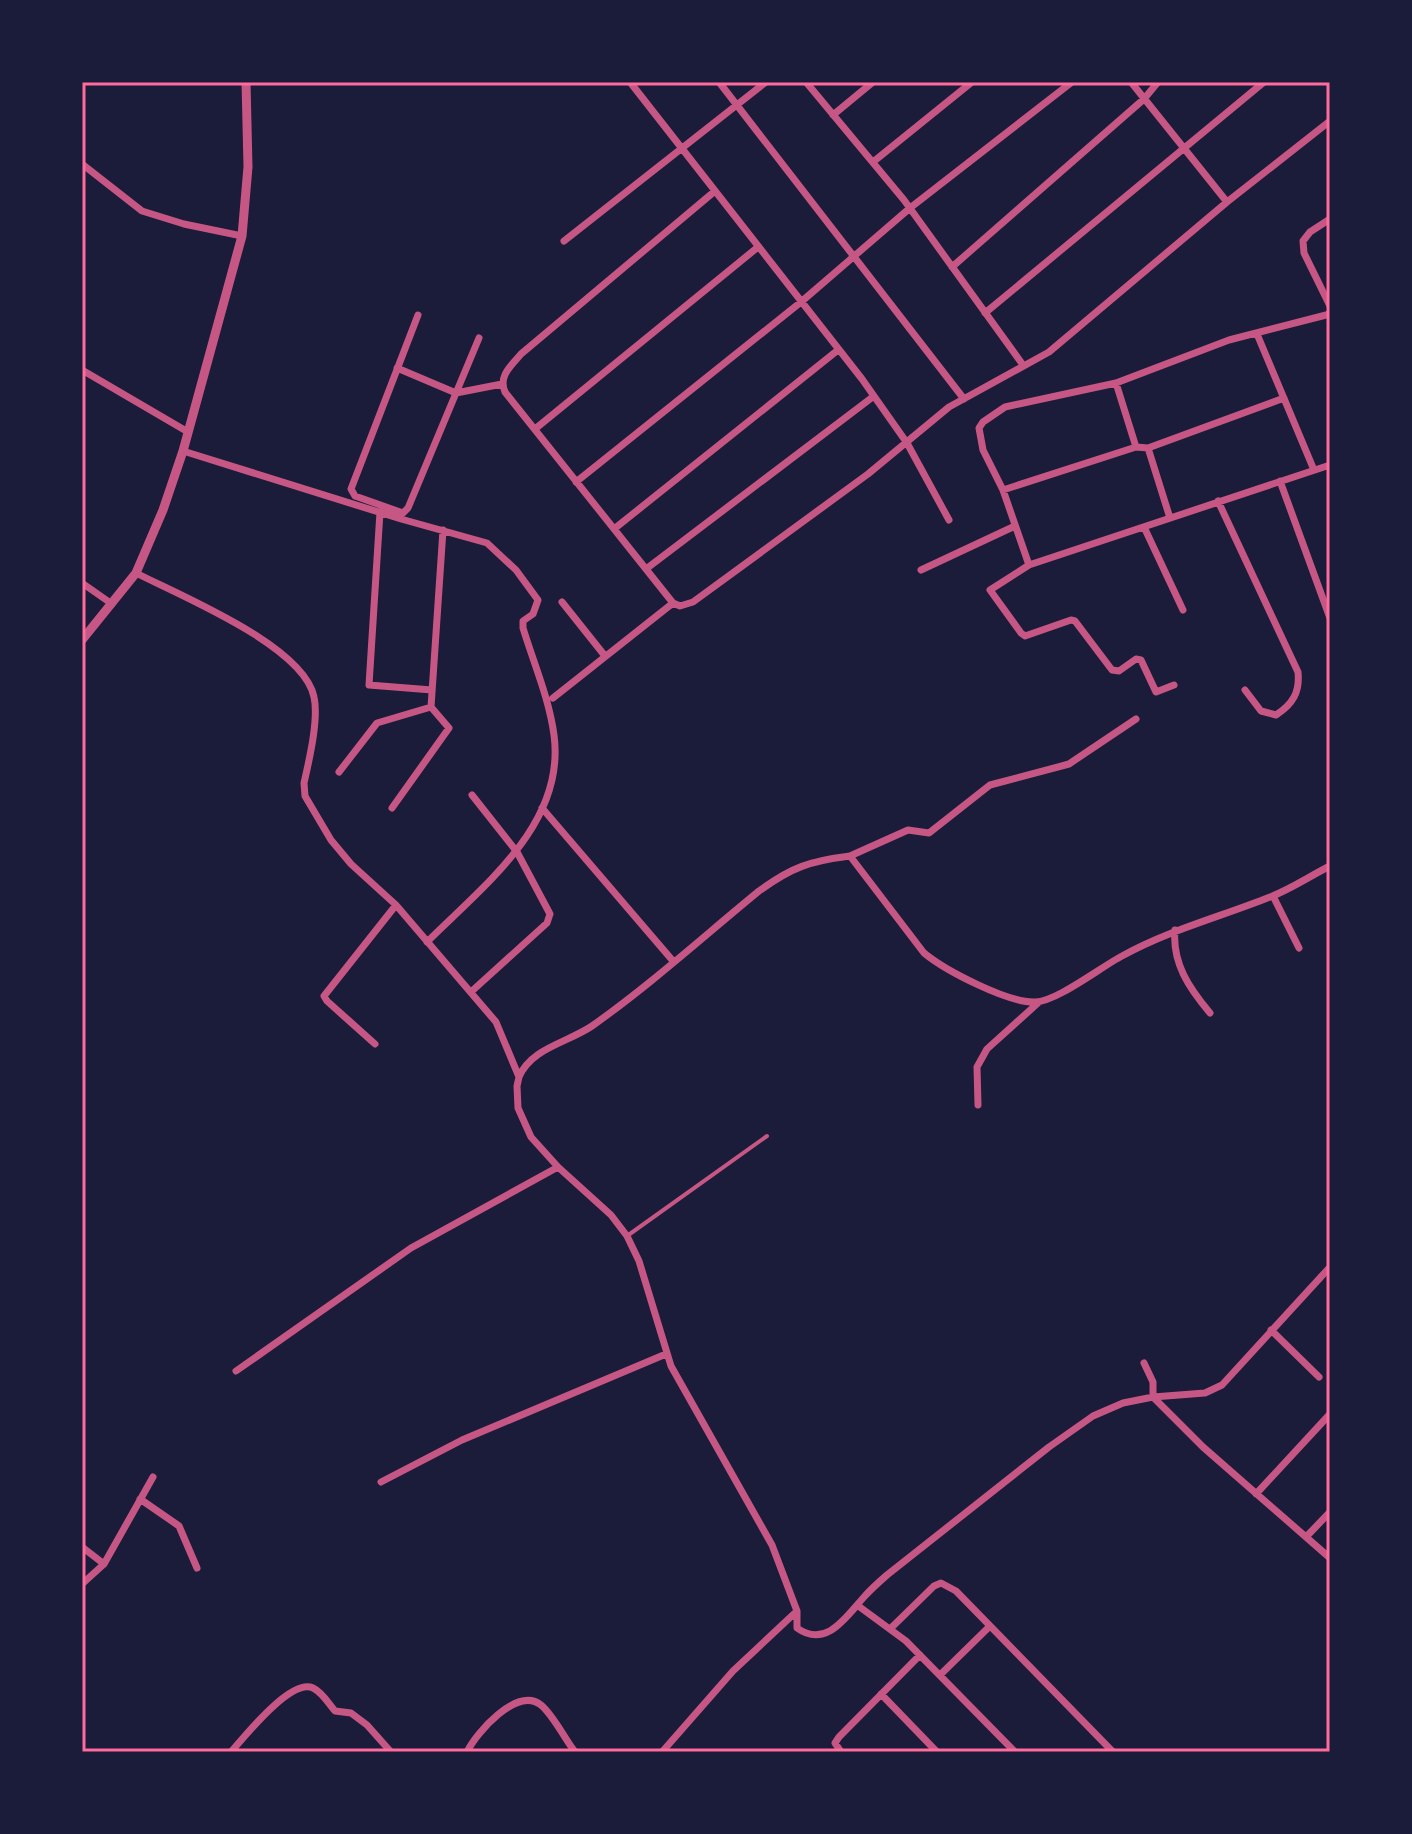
<svg xmlns="http://www.w3.org/2000/svg" width="1412" height="1834" font-family="Raleway,sans-serif">
	<style>
		.lines { fill: none; stroke-linecap: round; stroke-linejoin: round }
		.service { stroke: #c65784; stroke-width: 4 }
		.minor { stroke: #c65784; stroke-width: 7 }
		.tertiary { stroke: #c65784; stroke-width: 9 }
		.neatline { fill: none; stroke: #ff6b9d; stroke-width: 3 }
	</style>
	<rect width="100%" height="100%" fill="#1b1b3a"/>
	<g class="lines">
		<path class="service" d="M627 1236 767 1136"/>
		<path class="minor" d="M630 82 862 379 907 443 949 520
			M719 82 964 399
			M806 82 904 200 1023 365
			M1131 82 1227 202
			M833 115 873 82
			M873 162 972 82
			M82 164 142 211 184 224 242 236
			M715 191 521 354C511 366 498 376 505 392L673 603 680 606 693 602 868 474 949 407 1049 352 1227 202 1330 121
			M1330 219 1310 232 1303 241 1304 253 1330 306
			M564 241 766 82
			M952 267 1144 99 1158 82
			M985 313 1264 82
			M1330 314 1229 340 1116 383 1005 407 983 422 979 428 983 450 1003 490 1029 565 1330 465
			M418 315 351 489 355 496 403 513 408 508 479 338
			M1257 334 1314 470
			M397 368 456 393 502 384
			M82 370 188 432
			M1116 383 1136 447 1148 448 1284 398
			M535 429 758 247
			M1148 448 1170 518
			M183 451 401 519 487 543 516 570 538 600 533 614 523 621V628C534 664 549 698 554 735 566 824 483 886 427 942
			M1280 481 1330 618
			M576 482 801 302 910 208 1072 82
			M1003 490 1136 447
			M1218 501 1298 672C1300 692 1293 704 1276 715L1261 711 1245 690
			M380 512 369 685 432 690
			M1144 527 1183 610
			M614 529 838 350
			M1029 565 990 590 1021 633 1025 636 1071 620 1075 621 1112 670 1119 671 1136 659 1141 660 1156 692 1174 685
			M646 569 874 396
			M921 570 1015 526
			M136 573C181 596 304 646 314 697 319 719 309 761 304 783L305 796 331 840 351 864 396 905 496 1022 519 1077 517 1086 518 1108 531 1137 558 1167 611 1215 627 1236 639 1261 671 1366 772 1545 797 1611 733 1671 662 1752
			M82 583 112 604
			M562 602 605 656
			M553 698 673 603
			M431 707 443 530
			M339 772 377 723 431 707 449 728 392 808
			M542 808 673 961
			M850 856 908 830 929 833 990 785 1069 764 1136 719
			M1273 896 1299 948
			M1175 930C1172 963 1189 988 1210 1013
			M472 991 547 923 550 914 517 852 472 795
			M375 1044 327 1001 324 996 396 905
			M519 1077C531 1048 567 1043 592 1026 650 985 704 936 759 891 792 867 810 861 850 856L924 953C946 971 1008 1003 1035 1002 1056 1002 1101 967 1122 956 1169 930 1220 917 1270 897 1291 889 1310 876 1330 866
			M978 1105 977 1067 987 1049 1038 1003
			M1271 1330 1319 1377
			M1144 1363 1153 1382V1397L1203 1447 1330 1558
			M236 1371 411 1248 558 1167
			M381 1482 462 1440 666 1354
			M1256 1494 1330 1414
			M140 1499 179 1526 197 1568
			M1306 1537 1330 1512
			M82 1547 104 1564
			M82 1584 104 1564 153 1477
			M857 1605 906 1641 1015 1752
			M797 1611V1628C826 1649 846 1617 864 1597 871 1589 879 1582 887 1575L1049 1447 1093 1416 1123 1403 1153 1397 1205 1393 1222 1385 1330 1267
			M890 1629 934 1586 941 1583 956 1591 1113 1752
			M940 1675 990 1626
			M881 1694 937 1752
			M231 1752C245 1736 291 1678 313 1688 322 1692 329 1704 335 1711L351 1713 367 1725 391 1752
			M467 1752C476 1733 517 1686 541 1705 554 1716 564 1738 575 1752
			M841 1752 835 1743 839 1737 920 1655"/>
		<path class="tertiary" d="M82 640 136 573 163 510 183 451 242 236 248 167 246 82"/>
	</g>
	<rect width="1412" height="1834" fill="none" stroke="#1b1b3a" stroke-width="168"/>
	<rect x="84" y="84" width="1244" height="1666" class="neatline"/>
</svg>
